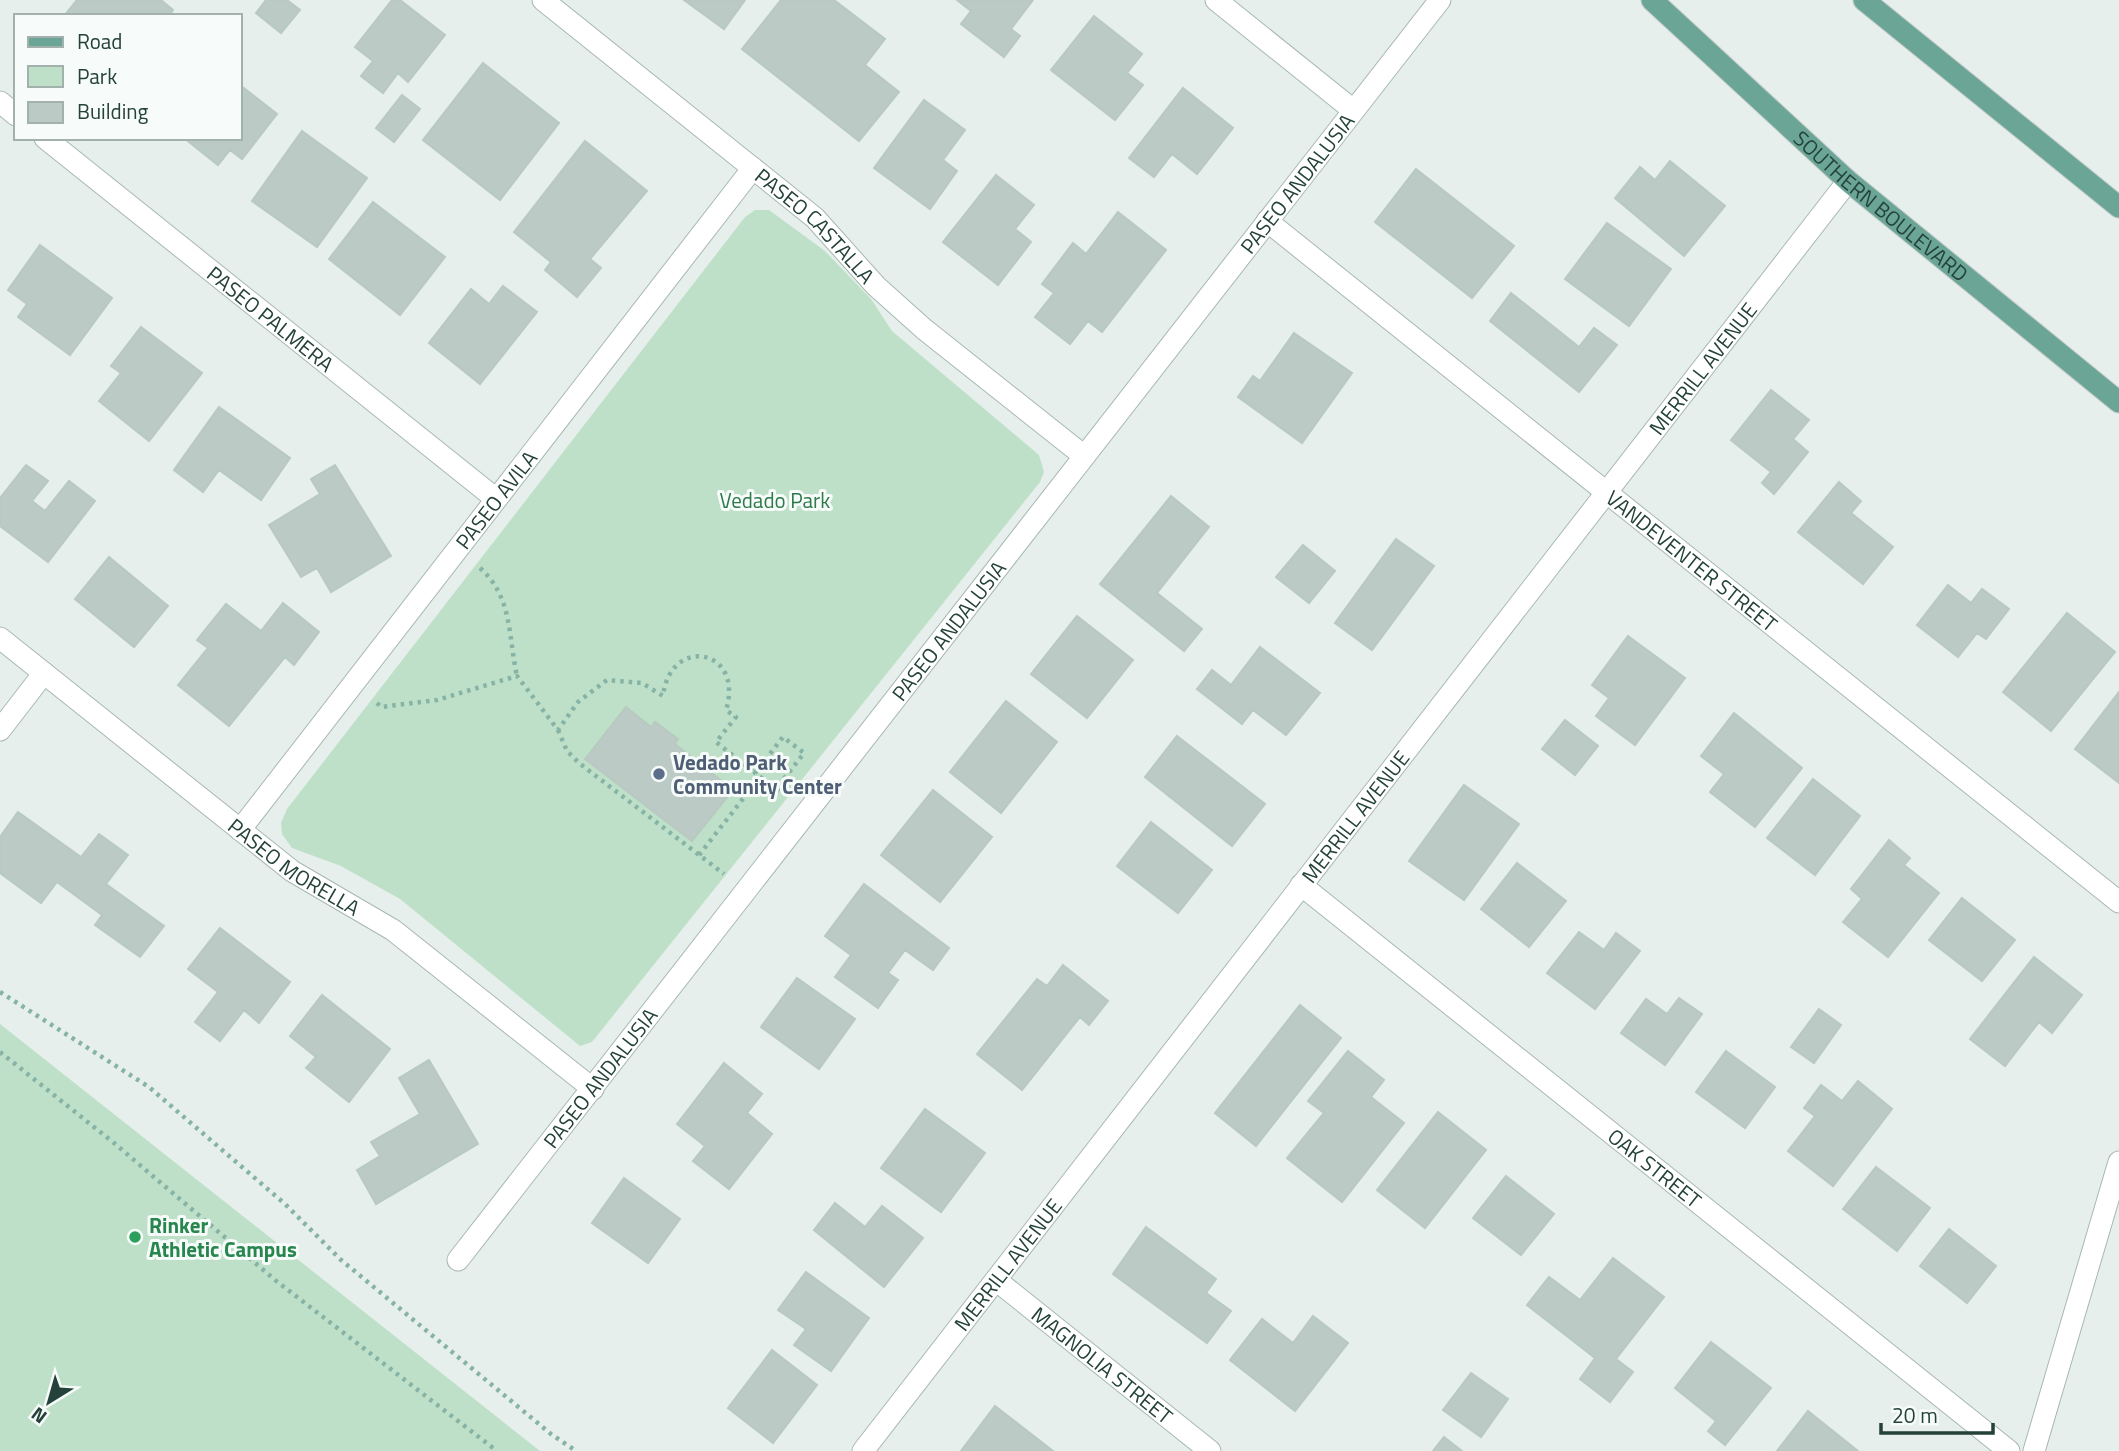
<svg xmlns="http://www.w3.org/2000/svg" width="2119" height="1451" font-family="'Titillium Web',sans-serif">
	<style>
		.green { fill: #bfe0c8 }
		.building { fill: #bbcac4; stroke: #b8c9c2; stroke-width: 2 }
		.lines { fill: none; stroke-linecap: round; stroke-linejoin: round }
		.minor-casing { stroke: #a8b8b2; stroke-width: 23 }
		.primary-casing { stroke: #c2cac8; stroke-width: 23 }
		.path { stroke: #86b3a5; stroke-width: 4.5; stroke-dasharray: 3.5 5; stroke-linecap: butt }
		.minor { stroke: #fff; stroke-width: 21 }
		.primary { stroke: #6aa596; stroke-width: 21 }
		.service-dot { fill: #5c6f8a; stroke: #f7fbf9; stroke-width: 2.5 }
		.leisure-dot { fill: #2e9e5b; stroke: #f7fbf9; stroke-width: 2.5 }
		.labels { text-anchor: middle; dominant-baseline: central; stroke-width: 6; stroke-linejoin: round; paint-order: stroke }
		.street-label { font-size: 21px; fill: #24423a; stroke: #f7fbf9 }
		.park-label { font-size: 21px; fill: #2d7a4b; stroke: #f7fbf9 }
		.service-label { font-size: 21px; font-weight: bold; fill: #4e5e75; stroke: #f7fbf9; text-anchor: start }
		.leisure-label { font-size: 21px; font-weight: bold; fill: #27864d; stroke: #f7fbf9; text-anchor: start }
	</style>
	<rect width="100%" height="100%" fill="#e6efeb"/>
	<path class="green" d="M755 210H769L825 251 871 299 892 331 1039 455 1044 472 1040 482 592 1042 580 1046 400 899 341 866 292 848 282 834 281 823 287 809 745 217Z
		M0 1024 540 1451H0Z"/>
	<path class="building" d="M77 0H161L173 10 169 16H64Z
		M266 0H287L300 10 281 33 256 13Z
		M392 0H400L445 35 408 82 398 73 383 93 361 76 373 61 355 47Z
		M684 0H745L724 29Z
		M781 0H834L885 39 865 65 899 92 859 141 742 49Z
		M957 0H1033L1011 29 1020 36 1004 57 961 24 971 11Z
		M1094 16 1142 54 1127 73 1143 85 1115 120 1051 70Z
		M483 63 559 123 500 200 423 140Z
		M240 85 277 114 242 159 230 150 218 165 184 138H240Z
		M1183 88 1233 128 1197 174 1172 154 1154 177 1129 158Z
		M402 95 420 109 394 142 376 128Z
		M924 100 965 130 943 160 957 171 930 209 874 168Z
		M302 131 367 178 317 247 252 201Z
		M585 141 647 191 590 259 601 268 577 297 545 270 551 262 514 232Z
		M1670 161 1725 206 1684 256 1615 198 1640 167 1655 180Z
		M1416 169 1514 246 1472 298 1375 222Z
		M996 175 1034 205 1015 229 1031 242 998 285 943 242Z
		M373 202 445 257 400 315 329 259Z
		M1118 212 1166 250 1102 332 1088 321 1070 344 1035 317 1054 293 1042 284 1073 243 1086 254Z
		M1607 223 1671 269 1629 326 1565 279Z
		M40 245 112 298 70 355 18 317 27 304 8 290Z
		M503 286 537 312 480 384 429 343 471 289 489 304Z
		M1511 293 1579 347 1594 328 1617 345 1579 392 1490 321Z
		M141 327 202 373 149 441 99 401 121 373 111 366Z
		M1294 333 1352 373 1302 443 1238 397 1253 376 1260 381Z
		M1771 390 1809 420 1793 439 1808 452 1774 494 1762 483 1771 472 1731 440Z
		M219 407 290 458 261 500 219 470 203 492 174 470Z
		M26 465 48 481 32 501 45 511 69 481 95 501 48 562 0 526V498Z
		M335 465 391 556 331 592 317 568 301 577 269 525 320 494 311 479Z
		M1839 482 1861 501 1851 513 1893 547 1863 584 1798 532Z
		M1171 496 1209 527 1157 593 1202 629 1184 651 1100 584Z
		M1396 539 1434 566 1372 650 1335 623Z
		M1303 545 1335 571 1309 603 1276 577Z
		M109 557 168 606 134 647 75 599Z
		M1948 585 1971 603 1982 589 2009 609 1986 639 1977 633 1958 657 1917 625Z
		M283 603 319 632 294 665 285 657 229 726 178 685 208 648 197 640 226 604 261 631Z
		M2067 613 2115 652 2051 731 2003 692Z
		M1077 616 1133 660 1087 718 1031 674Z
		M1628 636 1685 678 1635 745 1596 716 1609 698 1592 685Z
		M1260 647 1320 693 1286 735 1253 710 1242 724 1197 689 1212 670 1231 685Z
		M2119 692V783L2075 749Z
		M1006 701 1057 742 1001 813 950 772Z
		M626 707 651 727 655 722 678 739 675 744 733 790 692 841 585 759Z
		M1734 713 1802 768 1755 827 1710 792 1724 774 1701 756Z
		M1565 720 1598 746 1575 775 1542 749Z
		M1177 736 1265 804 1232 846 1145 777Z
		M1813 779 1860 816 1815 875 1767 838Z
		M1464 785 1519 824 1464 900 1409 861Z
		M933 790 992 837 940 902 881 855Z
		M18 812 81 857 99 834 128 855 106 884 164 926 140 957 95 925 102 915 57 882 41 903 0 873V837Z
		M1151 822 1212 870 1178 913 1117 866Z
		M1889 840 1910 858 1904 865 1939 893 1888 957 1843 922 1862 899 1851 889Z
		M1517 863 1566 901 1529 947 1481 909Z
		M864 884 949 948 933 970 905 950 888 973 898 980 878 1008 835 977 851 955 825 936Z
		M1962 898 2015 940 1982 981 1929 940Z
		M220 928 290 982 259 1023 244 1010 220 1041 195 1022 218 992 188 969Z
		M1579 932 1604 950 1616 933 1640 951 1595 1009 1547 973Z
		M2034 957 2082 995 2052 1033 2039 1022 2005 1066 1970 1039Z
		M1063 965 1108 1001 1089 1025 1080 1017 1022 1090 977 1054 1037 979 1047 986Z
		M797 978 855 1019 819 1069 761 1027Z
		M322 995 390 1049 349 1102 306 1068 316 1057 290 1036Z
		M1679 998 1702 1014 1665 1065 1621 1033 1646 999 1667 1014Z
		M1300 1005 1341 1038 1256 1146 1215 1113Z
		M1819 1009 1841 1025 1814 1063 1791 1047Z
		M1348 1051 1384 1080 1371 1097 1404 1123 1342 1202 1287 1158 1324 1113 1308 1101Z
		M1726 1051 1775 1087 1745 1128 1696 1092Z
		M429 1060 478 1144 376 1204 357 1170 380 1156 371 1142 420 1114 399 1078Z
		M724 1063 762 1094 747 1113 772 1134 729 1189 693 1161 705 1146 677 1124Z
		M1858 1081 1892 1109 1833 1186 1788 1151 1815 1116 1804 1108 1821 1085 1842 1101Z
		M925 1109 985 1153 941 1212 881 1168Z
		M1438 1112 1486 1150 1425 1228 1377 1190Z
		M1876 1167 1930 1208 1897 1251 1843 1209Z
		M1506 1176 1554 1214 1521 1255 1473 1218Z
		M624 1178 680 1219 648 1263 592 1223Z
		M835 1203 865 1227 882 1206 923 1238 884 1287 814 1230Z
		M1146 1227 1216 1279 1206 1293 1231 1311 1207 1343 1113 1274Z
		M1949 1229 1996 1266 1967 1303 1920 1266Z
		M1613 1258 1664 1297 1616 1359 1633 1372 1610 1402 1580 1379 1595 1358 1527 1305 1549 1277 1580 1300Z
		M806 1272 869 1318 831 1371 794 1345 806 1329 778 1310Z
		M1313 1316 1348 1343 1295 1411 1230 1360 1262 1319 1293 1343Z
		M1711 1342 1771 1388 1725 1445 1708 1431 1716 1421 1675 1388Z
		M772 1350 817 1385 773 1443 728 1408Z
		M1471 1373 1508 1399 1481 1437 1443 1410Z
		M995 1406 1053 1451H961Z
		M1808 1411 1858 1451H1777Z
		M1444 1437 1462 1451H1433Z"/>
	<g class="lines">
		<g class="minor-casing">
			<g id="minor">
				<path id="s1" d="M543 0 815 218 876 286 924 329 1084 456"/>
				<path d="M1216 0 1353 110"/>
				<path d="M0 102 16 115"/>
				<path id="s2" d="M45 138 496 499"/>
				<path id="s3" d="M1267 221 2119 902"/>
				<path id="s4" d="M0 638 292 871 393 930 593 1089"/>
				<path d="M0 730 44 673"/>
				<path id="s5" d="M240 830 753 168"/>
				<path id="s6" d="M1301 885 2009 1451"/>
				<path id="s7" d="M458 1260 1440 0"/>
				<path id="s8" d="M996 1280 1210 1451"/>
				<path id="s9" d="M863 1451 1848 181"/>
				<path d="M2034 1451 2119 1162"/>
			</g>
		</g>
		<g class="primary-casing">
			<g id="primary">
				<path id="s10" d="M1652 0 1848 181 2119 402"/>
				<path d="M1864 0 2119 207"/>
			</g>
		</g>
		<path class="path" d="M480 568C513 597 508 637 517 676
			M377 703 381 707 437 700 517 676 558 730 578 702 607 680 642 683 663 696C670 635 745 648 726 710L736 717 716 742 755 773
			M558 730 567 751 579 763 724 874
			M776 789 755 773 783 737 804 753 776 789 783 794
			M699 855 760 777
			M0 992 149 1087 285 1204 340 1259 551 1434 576 1451
			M0 1052 114 1143 275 1280 497 1451"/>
		<use href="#minor" class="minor"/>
		<use href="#primary" class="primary"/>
	</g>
	<circle class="service-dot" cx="659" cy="774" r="7"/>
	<circle class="leisure-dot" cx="135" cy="1237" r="7"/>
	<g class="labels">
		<g class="street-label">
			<text stroke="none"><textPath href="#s7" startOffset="1365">PASEO ANDALUSIA</textPath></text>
			<text stroke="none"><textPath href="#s10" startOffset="308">SOUTHERN BOULEVARD</textPath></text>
			<text stroke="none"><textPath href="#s1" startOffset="354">PASEO CASTALLA</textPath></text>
			<text stroke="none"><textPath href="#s2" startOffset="289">PASEO PALMERA</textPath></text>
			<text stroke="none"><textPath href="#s9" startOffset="1370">MERRILL AVENUE</textPath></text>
			<text stroke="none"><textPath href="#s5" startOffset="418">PASEO AVILA</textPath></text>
			<text stroke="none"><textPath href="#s3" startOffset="544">VANDEVENTER STREET</textPath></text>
			<text stroke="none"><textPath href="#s7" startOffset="798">PASEO ANDALUSIA</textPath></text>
			<text stroke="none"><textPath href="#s9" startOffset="803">MERRILL AVENUE</textPath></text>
			<text stroke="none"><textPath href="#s4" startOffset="373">PASEO MORELLA</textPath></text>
			<text stroke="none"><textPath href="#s7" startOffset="231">PASEO ANDALUSIA</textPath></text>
			<text stroke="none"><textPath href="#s6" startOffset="453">OAK STREET</textPath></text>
			<text stroke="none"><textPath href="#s9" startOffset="236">MERRILL AVENUE</textPath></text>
			<text stroke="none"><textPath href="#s8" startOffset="136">MAGNOLIA STREET</textPath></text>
		</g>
		<g class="park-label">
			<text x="775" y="500">Vedado Park</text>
		</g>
		<g class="service-label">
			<text x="673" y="762">Vedado Park<tspan x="673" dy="24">Community Center</tspan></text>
		</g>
		<g class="leisure-label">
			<text x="149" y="1225">Rinker<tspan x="149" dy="24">Athletic Campus</tspan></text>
		</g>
	</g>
	<rect x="14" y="14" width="228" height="126" fill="#f7fbf9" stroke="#a3b1ad" stroke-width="2"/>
	<rect x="28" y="37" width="35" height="10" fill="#6aa596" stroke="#a3b1ad" stroke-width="2"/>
	<text x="77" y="49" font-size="21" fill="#24423a">Road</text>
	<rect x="28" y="66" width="35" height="21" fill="#bfe0c8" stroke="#a3b1ad" stroke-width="2"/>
	<text x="77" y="84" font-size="21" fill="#24423a">Park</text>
	<rect x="28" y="102" width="35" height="21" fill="#bbcac4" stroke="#a3b1ad" stroke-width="2"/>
	<text x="77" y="119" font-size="21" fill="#24423a">Building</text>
	<g transform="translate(49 1402) rotate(217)" stroke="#f7fbf9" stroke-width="5" paint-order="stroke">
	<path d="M0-5L12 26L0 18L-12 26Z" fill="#24423a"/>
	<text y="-10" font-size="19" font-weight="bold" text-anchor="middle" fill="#24423a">N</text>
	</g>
	<path d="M1881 1423v10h112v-10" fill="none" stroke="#24423a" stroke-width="3.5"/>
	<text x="1892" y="1423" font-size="21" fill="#24423a" stroke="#f7fbf9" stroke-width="5" paint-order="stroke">20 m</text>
</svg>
